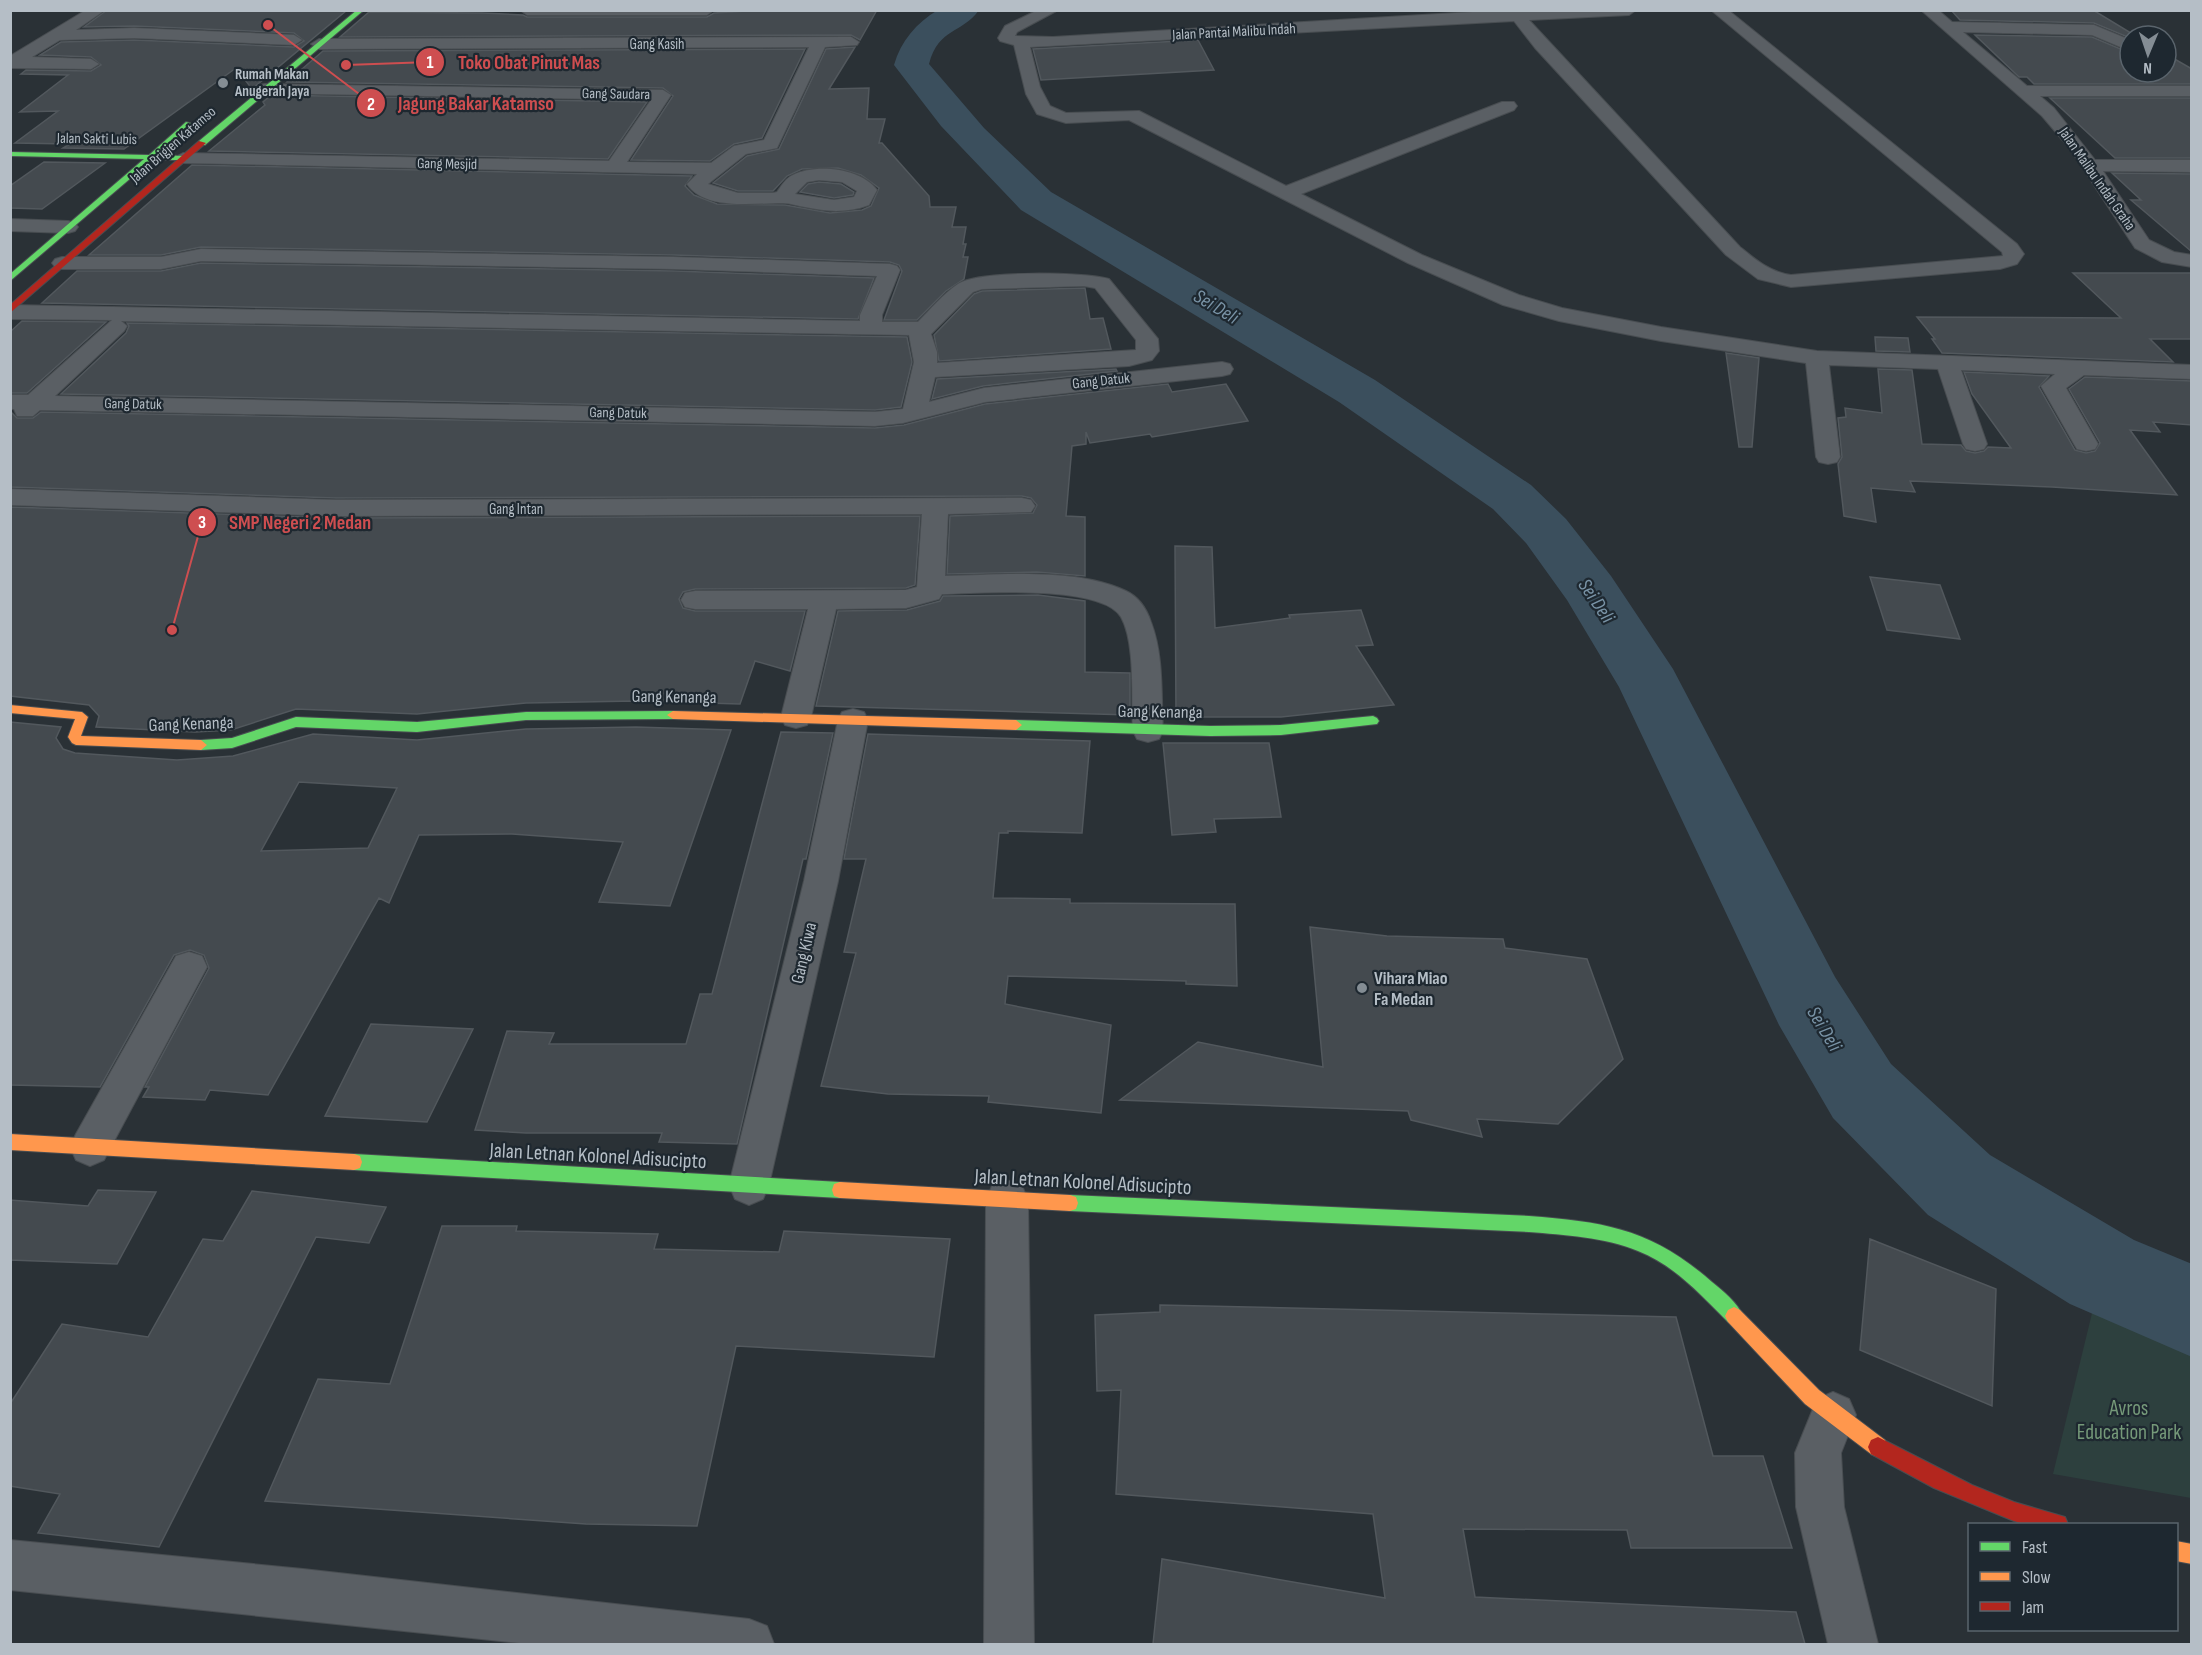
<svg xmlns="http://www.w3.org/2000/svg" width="2202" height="1655" font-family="'Sofia Sans Condensed',sans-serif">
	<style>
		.green { fill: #2d403e }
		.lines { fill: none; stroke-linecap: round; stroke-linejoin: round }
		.river { fill: #3b4f5d; fill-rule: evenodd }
		.building { fill: #444a4f; stroke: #52585d; stroke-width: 1.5; fill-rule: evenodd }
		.street-casing { stroke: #484d51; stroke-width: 2 }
		.fast-casing { stroke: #484d51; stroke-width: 2 }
		.slow-casing { stroke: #484d51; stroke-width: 2 }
		.jam-casing { stroke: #484d51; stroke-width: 2 }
		.street { fill: #5a5f64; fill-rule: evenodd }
		.fast { fill: #63d668; fill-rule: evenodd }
		.slow { fill: #ff974d; fill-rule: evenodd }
		.jam { fill: #b3261e; fill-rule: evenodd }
		.poi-dot { fill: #848d94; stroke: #1e2830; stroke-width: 2 }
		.labels { text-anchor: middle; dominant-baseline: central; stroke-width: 4.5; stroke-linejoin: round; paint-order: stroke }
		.far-street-label { font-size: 15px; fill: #b5bec6; stroke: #1e2830 }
		.far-poi-label { font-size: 15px; font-weight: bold; fill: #b5bec6; stroke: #1e2830; text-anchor: start }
		.street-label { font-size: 18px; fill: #b5bec6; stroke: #1e2830 }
		.poi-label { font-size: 18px; font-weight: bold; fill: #b5bec6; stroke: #1e2830; text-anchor: start }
		.water-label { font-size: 20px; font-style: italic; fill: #7993a6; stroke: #1e2830 }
		.near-street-label { font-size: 21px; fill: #b5bec6; stroke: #1e2830 }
		.near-park-label { font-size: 21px; fill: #759979; stroke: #1e2830 }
		.leader { fill: none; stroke: #ce4e50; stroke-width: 2 }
		.callout-dot { fill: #ce4e50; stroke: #1e2830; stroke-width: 2 }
		.mark-label { font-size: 18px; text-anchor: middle; font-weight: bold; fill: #fff }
		.callout-label { font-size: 20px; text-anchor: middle; font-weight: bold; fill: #ce4e50; stroke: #1e2830; stroke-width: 4.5; stroke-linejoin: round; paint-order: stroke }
	</style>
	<rect width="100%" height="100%" fill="#2a3136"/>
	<path class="green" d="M2102 1272 2191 1311V1498L2053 1474Z"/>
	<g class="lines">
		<path class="river" d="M938 10H979C962 34 939 27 929 64L984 128 1051 192 1375 380 1531 485 1566 519 1611 576 1673 669 1835 977 1891 1064 1990 1155 2134 1240 2192 1264V1357L2070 1304 1928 1215 1833 1118 1779 1025 1619 687 1567 600 1526 543 1493 509 1339 402 1021 210 941 126 894 65C901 41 916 23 938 10Z"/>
	</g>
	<path class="building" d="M107 10H307L346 11 252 89 236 68 124 149 63 148 70 144 15 143 58 111 20 112 68 75 21 74 26 70 91 71 101 65 91 57 40 55 61 42 134 40 294 47 304 41 294 33 134 26 84 27Z
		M877 10 860 40 851 35 340 37 369 12 482 13 523 15 527 17H707L714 13 747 11Z
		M1951 10H2093L2136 36 2130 38 2094 23 1960 20Z
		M1975 35 2092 37 2130 53V72H2166V54L2192 69V84H2034L2027 77H2019Z
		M1198 40 1214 70 1041 80 1033 49Z
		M855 47 829 89 869 88 867 119H885L879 143H882L929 196 930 207H956L952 227H966L963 244H966L963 257H968L964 279 946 291 917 320H884L902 271 899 265 890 262 674 255 201 247 161 255H89L192 165 692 176 685 186 694 195 717 204 785 205 830 213 862 210 871 206 879 188 861 175 838 168 802 169 787 176 773 191H738L713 183 747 156 779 149 826 49Z
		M805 49 762 138 734 144 710 161 631 160 673 96 663 88 287 82 323 51Z
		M271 95 647 102 608 159 209 151 265 105 263 102Z
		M2050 98H2192V158H2115Z
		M44 162 105 163 42 209 10 208V186Z
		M2112 173 2192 174V252L2131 200H2141Z
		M819 182 841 184 854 192 853 195 834 198 800 192 808 184Z
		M201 263 674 271 874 278 858 319 42 303 77 271H161Z
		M2073 273H2192V339H2150L2173 362 1942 353 1932 339H1935L1917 317 2121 318Z
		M1085 288 1090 319 1103 318 1111 349 939 361 934 335 974 294 982 291Z
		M22 321 106 322 27 393H10V332Z
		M127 323 907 337 912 362 901 407 875 410 61 394 126 333 129 326Z
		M1875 337 1908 338 1910 352 1876 351Z
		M1726 353 1759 358 1752 447H1739Z
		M1116 369 1117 371 983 386 932 399 937 379Z
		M1878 369 1912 370 1922 444 1961 445 1966 451 1975 453 1984 451 1988 447 2011 448 1972 394 1964 372 2049 376 2039 387 2075 450 2086 453 2095 451 2100 443 2069 389 2085 377 2192 381V425L2153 422 2160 432 2130 430 2177 495 2052 487 1910 481 1915 492 1871 488 1876 522 1844 516 1838 464 1842 457 1838 418 1846 417 1845 408 1882 413Z
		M1168 384 1172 392 1226 384 1248 421 1152 437 1150 434 1090 443 1086 432V444L1072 446 1066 516 1085 517V576L1037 572 947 574 950 516 1033 513 1037 505 1031 498 1022 496 336 498 10 487V411L17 418H33L41 412 875 428 904 425 985 404Z
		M10 507 336 518 920 516 915 585 906 588 695 589 683 592 679 599 683 608 695 611H805L790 671 755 661 740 704 636 701 526 703 417 714 296 709 231 730 195 732 96 727 99 716 89 705 10 696Z
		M1175 546 1212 547 1215 628 1290 618 1289 615 1361 610 1373 645 1356 646 1394 705 1281 717H1176Z
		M1870 577 1940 585 1960 639 1887 630Z
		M1038 595 1085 601V672L1130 673V715L816 706 838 611 907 610 940 601 943 596Z
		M10 722 61 727 56 738 63 749 75 753 177 760 233 756 313 734 417 740 526 729 636 727 731 730 670 906 599 902 623 842 512 834 419 835 389 903 379 898 268 1095 210 1090 205 1100 143 1097 149 1087H145L209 968 204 955 190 950 174 955 100 1087 10 1085ZM299 782 397 788 368 848 261 851Z
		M781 732 833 733 806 859H803L737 1144 659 1142 662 1133H526L475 1130 507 1031 554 1033 549 1044H686L700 994H712Z
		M868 734 1090 741 1082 833 1008 831V833H999L993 898 1070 899V903L1235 904 1237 986 1186 984V981L1008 976 1005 1004 1111 1025 1101 1113 988 1102 989 1096 888 1094 821 1086 856 953 844 952 866 859H844Z
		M1163 743H1269L1281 817 1214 819 1216 832 1172 835Z
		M1310 927 1387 936 1503 939 1505 948 1587 959 1623 1059 1558 1124 1477 1119 1482 1137 1411 1120 1408 1111 1120 1100 1198 1042 1323 1067Z
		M371 1024 473 1029 427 1122 325 1116Z
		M98 1190 156 1192 117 1264 10 1260V1200L88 1206Z
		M252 1191 386 1207 369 1243 316 1237 159 1547 38 1533 60 1494 10 1486V1404L62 1324 148 1337 203 1239 223 1241Z
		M442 1226H517L516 1231 658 1234 654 1249 779 1252 784 1231 950 1239 934 1357 736 1346 697 1526 586 1524 265 1501 318 1379 390 1384Z
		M1870 1239 1996 1289 1992 1406 1860 1350Z
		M1160 1305 1676 1317 1713 1456H1763L1792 1548H1631L1627 1530 1463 1529 1475 1597 1796 1612 1805 1644H1153L1162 1559 1385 1598 1373 1514 1116 1494 1121 1390 1097 1391 1095 1315 1160 1312Z"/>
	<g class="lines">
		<g class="street-casing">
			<path id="street" d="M86 10H105L76 30 134 28 294 35 302 40 294 45 134 38 60 40 32 57 91 59 99 64 91 69 10 68V56Z
				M520 10H714L707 15H527Z
				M1038 10H1058L1017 32 1015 36 1053 37 1506 10H1636L1629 15 1529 20 1740 247C1756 260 1770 272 1791 275L2003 256 2002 252 1711 10H1728L2017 244 2024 254 2017 264 2000 269 1791 287 1758 279 1726 255 1535 48 1514 21 1030 47 1040 87 1050 106 1066 113 1139 111 1286 186 1502 102H1514L1517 106 1514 110 1301 194 1422 255 1519 295 1562 308 1661 327 1817 351 2192 365V379L2084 375 2066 388 2098 444 2095 449 2086 451 2077 449 2074 444 2041 386 2055 374 1961 370 1987 444 1984 449 1975 451 1966 449 1963 444 1938 369 1829 365 1840 457 1837 462 1828 464 1819 462 1816 457 1806 363 1661 341 1559 321 1503 305 1408 263 1129 120 1066 123 1037 114 1026 94 1014 45 1000 41 998 38 1005 26Z
				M1921 10H1938L1952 22 2094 25 2130 40V51L2092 35 1963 32 2027 86H2192V96H2040L2054 108 2095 160H2192V172L2103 171 2149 240 2174 252 2192 255V267L2162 262 2135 248 2071 150 2042 116Z
				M851 37 859 42 857 45 825 47 777 148 746 154 708 184 738 193H773L777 192C782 185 786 178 793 175 816 163 861 168 877 190L869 205C847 213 828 212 805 207 798 206 790 203 783 203 755 203 705 211 687 184L697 174 183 163 174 158 183 153 609 161 651 100 259 93 257 89 259 85 265 84 663 90 671 95 627 162 711 163 734 146 764 140 809 47 319 49 311 44 319 39ZM819 180 842 182 857 191 854 197 834 200 795 194 807 182Z
				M10 219 68 221 75 223 78 227 75 231 68 233 10 231Z
				M201 249 674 257 890 264 897 266 900 270 882 315V322H918C930 310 943 294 958 284 979 270 1084 272 1109 279L1158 339 1159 351 1152 360 1129 366 935 377 929 402 984 388 1222 362 1230 364 1233 369 1230 374 1222 376 985 402 903 423 875 426 40 410 33 416H17L14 409H10V395H28L112 320 10 319V305L860 321V315L877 276 674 269 201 261 161 269H62L55 267 52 263 55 259 62 257H161ZM1084 286 1095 288 1136 340V350L937 363V352L931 334 973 292 982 289ZM121 321 909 335 914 362 903 409 875 412 55 396 124 331 127 326Z
				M10 489 336 500 1022 498 1031 500 1035 506 1031 512 948 514 945 576C1000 575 1075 567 1126 591 1139 597 1147 610 1151 622 1164 656 1161 695 1163 731L1159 739 1148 742 1137 739 1133 731C1131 699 1136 644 1121 617 1102 584 978 593 942 594L939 599 906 608 836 609 811 717 807 725 796 728 785 725 781 717 808 609H695L685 607 681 600 685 593 695 591 906 590 917 587 922 514 336 516 10 505Z
				M853 709 864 712 868 720 838 881 769 1185 763 1199 749 1205 735 1199 729 1185 804 881 838 720 842 712Z
				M189 952 202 956 207 967 104 1160 90 1166 76 1160 70 1147 76 1134 176 956Z
				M1007 1180 1022 1186 1028 1200 1034 1644H984L986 1200 992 1186Z
				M1833 1392 1849 1399 1856 1415 1841 1453 1844 1507 1878 1644H1828L1796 1507 1795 1453 1817 1399Z
				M10 1540 303 1569 749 1619 767 1626 774 1644H529L10 1590Z"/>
		</g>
		<g class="fast-casing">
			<path id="fast" d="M357 10H364L205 145H199V141Z
				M186 122 193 124 157 155 183 156 187 158 186 160H152L10 281V274L144 159 10 156V152L149 155Z
				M673 711 679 715 673 719 526 720 417 732 296 727 232 748 201 750 195 745 201 740 232 738 296 717 417 722 526 712Z
				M1373 716 1377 718 1379 721 1377 724 1281 735 1210 736 1016 730 1010 725 1016 720 1210 726 1281 725Z
				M354 1154 840 1182 846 1184 848 1190 846 1196 840 1198 354 1170 348 1168 346 1162 348 1156Z
				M1070 1195 1529 1216C1606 1222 1652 1229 1712 1282 1723 1291 1738 1303 1743 1316L1740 1322 1734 1325 1728 1322C1701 1295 1674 1265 1638 1251 1604 1237 1565 1235 1529 1232L1070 1211 1064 1209 1062 1203 1064 1197Z"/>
		</g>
		<g class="slow-casing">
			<path id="slow" d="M10 705 82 712 88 717 81 736 201 740 207 745 201 750 76 745 72 743 68 737 75 719 10 713Z
				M673 711 1016 720 1022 725 1016 730 673 719 667 715Z
				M10 1134 354 1154 360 1156 362 1162 360 1168 354 1170 10 1150Z
				M840 1182 1070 1195 1076 1197 1078 1203 1076 1209 1070 1211 840 1198 834 1196 832 1190 834 1184Z
				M1734 1307 1740 1310 1819 1390 1885 1440 1888 1447 1885 1454 1878 1457 1871 1454 1805 1404 1728 1322 1725 1316 1728 1310Z
				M2176 1541 2192 1544V1564L2176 1561Z"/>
		</g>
		<g class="jam-casing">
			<path id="jam" d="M199 141 206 143 10 313V305Z
				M1878 1437 1972 1485 2014 1502 2065 1517 2068 1524H2024L2014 1521 1934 1488 1871 1454 1868 1447 1871 1440Z"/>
		</g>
		<use href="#street" class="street"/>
		<use href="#fast" class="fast"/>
		<use href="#slow" class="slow"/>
		<use href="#jam" class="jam"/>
	</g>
	<g class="poi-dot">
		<circle cx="223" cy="83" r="6"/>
		<circle cx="1362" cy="988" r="6"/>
	</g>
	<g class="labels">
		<g class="far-street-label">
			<text transform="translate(1234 32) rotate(-3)">Jalan Pantai Malibu Indah</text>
			<text x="657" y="44">Gang Kasih</text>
			<text transform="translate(616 94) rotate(1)">Gang Saudara</text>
			<text transform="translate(97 139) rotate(1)">Jalan Sakti Lubis</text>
			<text transform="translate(173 145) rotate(-41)">Jalan Brigjen Katamso</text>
			<text transform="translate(447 164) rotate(1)">Gang Mesjid</text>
			<text transform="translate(2097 179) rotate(55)">Jalan Malibu Indah Graha</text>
			<text transform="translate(1101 381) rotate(-6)">Gang Datuk</text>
			<text transform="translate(133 404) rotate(1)">Gang Datuk</text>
			<text transform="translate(618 413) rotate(1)">Gang Datuk</text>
			<text x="516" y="509">Gang Intan</text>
		</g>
		<g class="far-poi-label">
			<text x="235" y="74">Rumah Makan<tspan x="235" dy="17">Anugerah Jaya</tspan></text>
		</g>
		<g class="street-label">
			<text transform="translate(674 697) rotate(1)">Gang Kenanga</text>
			<text transform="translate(1160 712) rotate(1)">Gang Kenanga</text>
			<text transform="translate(191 724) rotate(-2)">Gang Kenanga</text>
			<text transform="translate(804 953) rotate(-77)">Gang Kiwa</text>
		</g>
		<g class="poi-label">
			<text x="1374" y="978">Vihara Miao<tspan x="1374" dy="21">Fa Medan</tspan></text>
		</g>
		<g class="water-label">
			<text transform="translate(1216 307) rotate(31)">Sei Deli</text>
			<text transform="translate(1596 601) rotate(56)">Sei Deli</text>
			<text transform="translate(1824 1029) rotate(59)">Sei Deli</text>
		</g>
		<g class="near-street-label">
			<text transform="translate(598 1156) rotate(3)">Jalan Letnan Kolonel Adisucipto</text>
			<text transform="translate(1083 1182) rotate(3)">Jalan Letnan Kolonel Adisucipto</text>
		</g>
		<g class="near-park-label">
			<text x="2129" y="1408">Avros<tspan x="2129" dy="24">Education Park</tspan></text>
		</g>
	</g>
	<path class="leader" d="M346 65L430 62M268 25L371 103M172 630L202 522"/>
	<g class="callout-dot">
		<circle cx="346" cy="65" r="6"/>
		<circle cx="268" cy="25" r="6"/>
		<circle cx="172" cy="630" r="6"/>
		<circle cx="430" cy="62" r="15"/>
		<circle cx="371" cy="103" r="15"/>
		<circle cx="202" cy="522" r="15"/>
	</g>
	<g class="mark-label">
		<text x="430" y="68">1</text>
		<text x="371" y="110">2</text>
		<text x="202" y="528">3</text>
	</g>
	<g class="callout-label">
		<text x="529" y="69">Toko Obat Pinut Mas</text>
		<text x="476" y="110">Jagung Bakar Katamso</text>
		<text x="300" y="529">SMP Negeri 2 Medan</text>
	</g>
	<rect width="2202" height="1655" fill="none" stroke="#b5bec6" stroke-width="24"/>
	<rect x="1968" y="1523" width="210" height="108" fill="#1e2830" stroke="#5a646c" stroke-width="1.5"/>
	<rect x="1980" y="1542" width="30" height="9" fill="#63d668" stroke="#5a646c" stroke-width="1.5"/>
	<text x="2022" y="1553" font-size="18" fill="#b5bec6">Fast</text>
	<rect x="1980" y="1572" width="30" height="9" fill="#ff974d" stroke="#5a646c" stroke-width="1.5"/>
	<text x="2022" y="1583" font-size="18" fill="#b5bec6">Slow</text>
	<rect x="1980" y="1602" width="30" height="9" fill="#b3261e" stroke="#5a646c" stroke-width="1.5"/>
	<text x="2022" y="1613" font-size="18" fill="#b5bec6">Jam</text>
	<g transform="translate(2148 54) rotate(182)"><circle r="28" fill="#1e2830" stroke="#5a646c" stroke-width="1.5"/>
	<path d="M0-4.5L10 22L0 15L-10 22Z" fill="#848d94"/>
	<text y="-9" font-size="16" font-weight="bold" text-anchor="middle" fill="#b5bec6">N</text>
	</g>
</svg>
